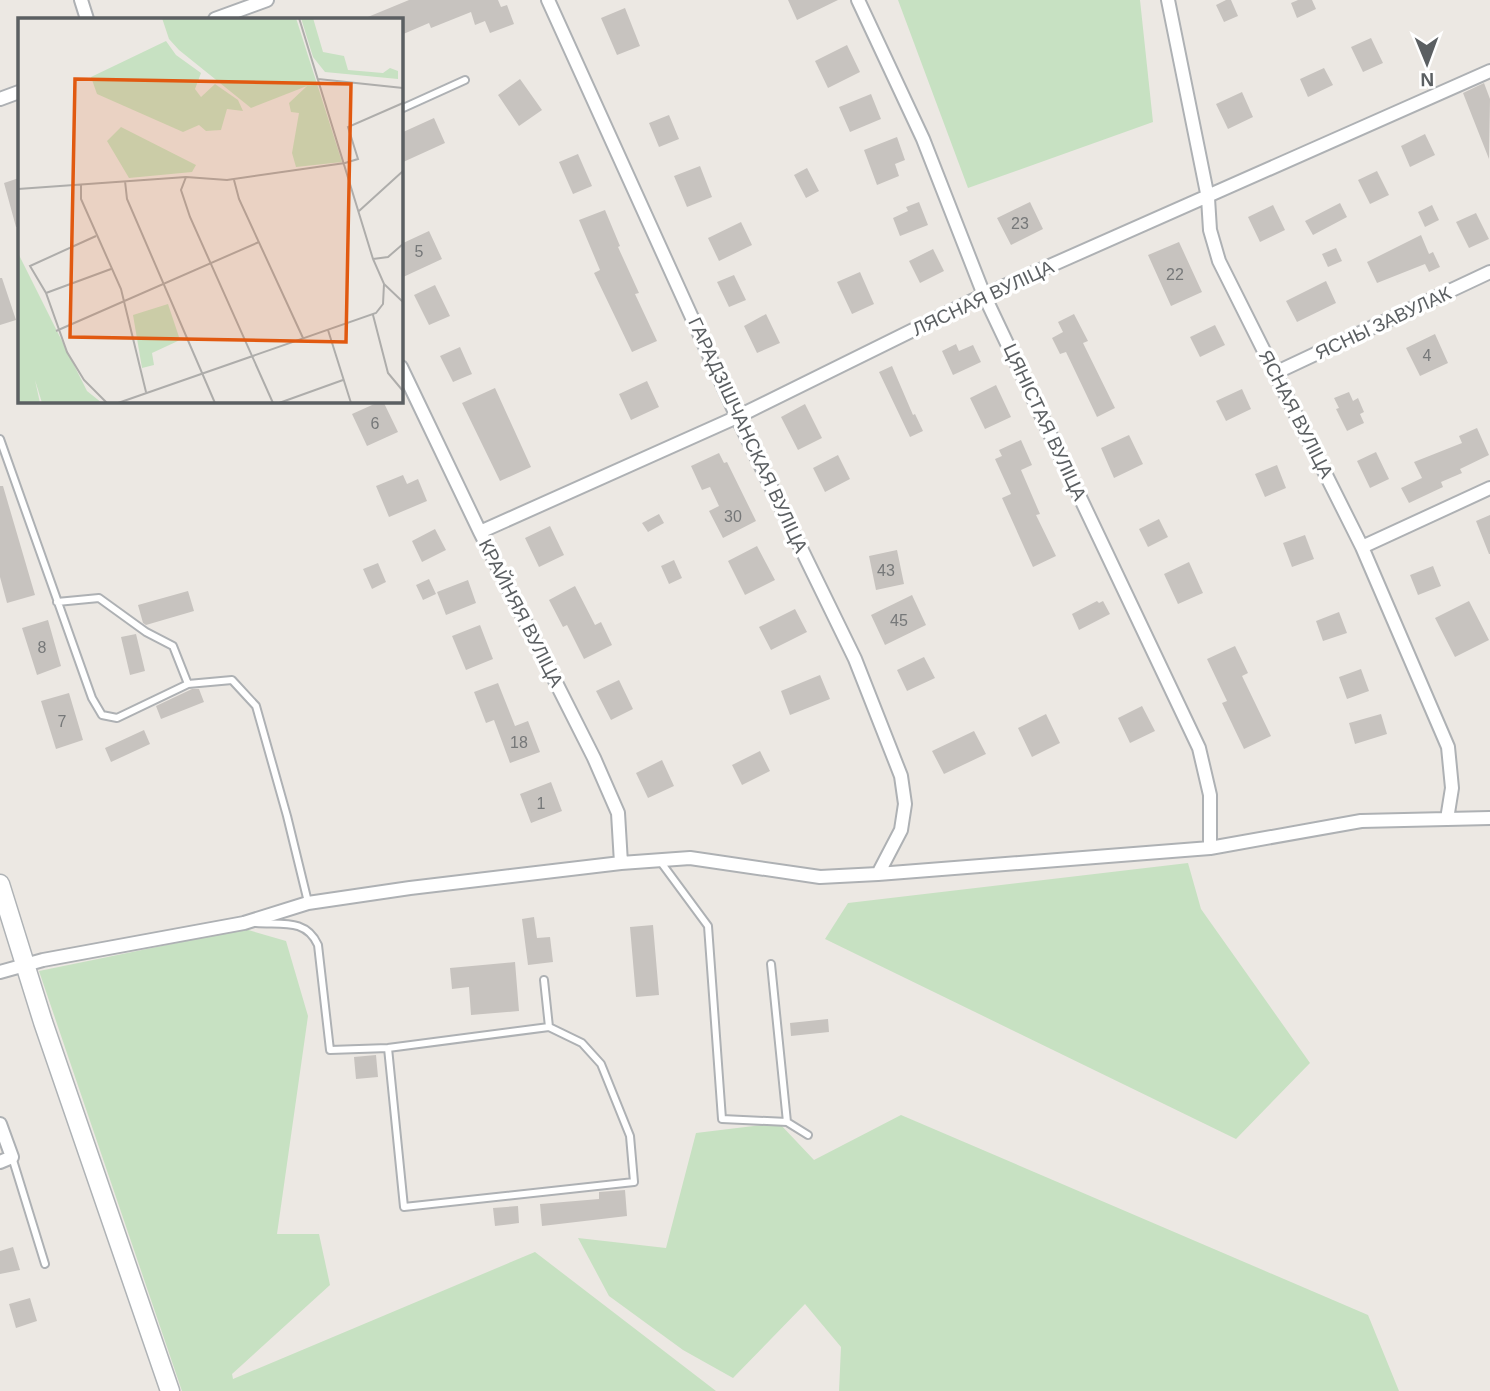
<svg xmlns="http://www.w3.org/2000/svg" width="1490" height="1391" font-family="Arial,sans-serif">
	<style>
		.green { fill: #c7e1c2 }
		.building { fill: #c7c3bf }
		.lines { fill: none; stroke-linecap: round; stroke-linejoin: round }
		.service-casing { stroke: #aeb1b4; stroke-width: 10 }
		.minor-casing { stroke: #aeb1b4; stroke-width: 16 }
		.secondary-casing { stroke: #afb3b6; stroke-width: 21 }
		.service { stroke: #fff; stroke-width: 6 }
		.minor { stroke: #fff; stroke-width: 12 }
		.secondary { stroke: #fff; stroke-width: 18 }
		.labels { text-anchor: middle; dominant-baseline: central; stroke-width: 7; stroke-linejoin: round; paint-order: stroke }
		.number-label { font-size: 16px; fill: #767879 }
		.street-label { font-size: 19px; fill: #5b5f62; stroke: #fff }
		.inset-road { fill: none; stroke: #aeadab; stroke-width: 2 }
		.view { fill: #e15910; fill-opacity: 0.15; stroke: #e15910; stroke-width: 3.5 }
		.inset-edge { fill: none; stroke: #5b5f62; stroke-width: 3.5 }
	</style>
	<rect width="100%" height="100%" fill="#ece8e3"/>
	<path class="green" d="M898 0H1140L1153 122 968 188Z
		M1188 863 1201 909 1310 1063 1236 1139 825 939 848 903Z
		M245 929 286 941 308 1016 277 1234H319L330 1285 232 1374 233 1379 535 1252 716 1391H182L39 971Z
		M901 1115 1368 1315 1399 1391H839L841 1347 805 1304 733 1378 683 1350 609 1296 578 1238 666 1248 696 1133 779 1123 814 1160Z"/>
	<path class="building" d="M409 0H498L501 7 507 5 514 24 490 33 485 21 475 25 471 12 431 28 429 23 401 35V19H363Z
		M788 0H838L797 20Z
		M1226 0H1231L1238 16 1224 22 1216 5Z
		M1298 0H1312L1316 9 1297 18 1291 3Z
		M625 8 640 46 617 55 601 18Z
		M1371 38 1383 63 1363 72 1351 47Z
		M847 45 860 72 828 88 815 61Z
		M1324 68 1333 85 1308 97 1300 79Z
		M520 79 542 110 519 126 498 95Z
		M1484 83 1490 99 1489 159 1463 93Z
		M1242 92 1253 117 1228 129 1216 104Z
		M871 94 881 119 850 132 839 107Z
		M669 115 679 139 659 147 649 123Z
		M434 118 445 143 401 163V133Z
		M1425 134 1435 155 1410 167 1401 146Z
		M897 137 905 160 895 164 899 176 877 185 864 150Z
		M578 154 592 186 573 194 559 162Z
		M700 166 712 197 687 207 674 176Z
		M807 168 819 191 806 198 794 175Z
		M1377 171 1389 195 1370 204 1358 180Z
		M19 178V227H16L4 183Z
		M919 202 928 225 900 236 893 218 908 211 906 207Z
		M1030 202 1043 229 1011 245 997 218Z
		M1340 203 1347 217 1313 235 1305 221Z
		M1273 205 1285 230 1260 242 1248 217Z
		M1432 205 1439 220 1425 227 1418 212Z
		M605 210 620 246 618 247 639 293 635 294 657 341 632 352 594 273 600 270 579 220Z
		M1476 213 1489 239 1469 248 1456 222Z
		M741 222 752 245 719 261 708 238Z
		M429 231 442 259 401 278V244Z
		M1421 235 1429 254 1433 252 1440 267 1429 272 1425 264 1377 283 1367 262Z
		M1179 242 1202 292 1171 306 1148 255Z
		M1336 248 1342 261 1328 267 1322 254Z
		M933 249 944 271 920 283 909 261Z
		M860 272 874 304 852 314 837 282Z
		M734 275 746 300 729 307 717 282Z
		M0 278H2L16 320 0 325Z
		M1326 281 1336 303 1297 322 1286 301Z
		M435 285 450 316 429 325 414 295Z
		M766 314 780 343 757 353 744 326Z
		M1074 314 1088 341 1083 343 1115 408 1097 417 1066 352 1060 354 1052 338 1063 332 1058 322Z
		M1215 325 1225 345 1200 357 1190 337Z
		M1435 334 1448 363 1420 376 1406 348Z
		M956 344 959 351 973 345 981 362 953 375 942 351Z
		M460 347 472 374 453 382 440 356Z
		M892 366 913 415 915 414 923 431 910 437 879 372Z
		M647 381 659 407 631 420 619 394Z
		M996 385 1011 417 985 429 970 398Z
		M495 388 531 467 500 481 462 403Z
		M1242 389 1251 409 1226 421 1216 401Z
		M1349 392 1353 401 1358 398 1364 412 1360 414 1364 423 1347 431 1336 409 1339 408 1334 398Z
		M381 401H383L398 432 367 446 352 414Z
		M805 404 822 438 798 450 781 417Z
		M1477 428 1489 455 1460 469 1462 473 1441 482 1443 487 1409 503 1401 488 1422 478 1414 462 1462 443 1459 436Z
		M1129 435 1143 464 1114 478 1101 448Z
		M1021 440 1032 465 1021 470 1040 514 1036 515 1056 556 1033 567 1002 498 1011 494 995 459 1002 456 999 450Z
		M1376 452 1389 479 1370 488 1357 461Z
		M719 453 724 463 727 462 756 521 723 538 709 511 719 506 710 487 702 490 691 466Z
		M838 455 850 479 825 492 813 468Z
		M1277 465 1286 488 1265 497 1255 474Z
		M403 475 407 484 418 479 427 501 389 517 376 486Z
		M0 486H3L35 595 7 603 0 577Z
		M659 514 664 523 648 532 642 523Z
		M1490 515V554H1489L1476 521Z
		M1159 519 1168 537 1148 547 1139 529Z
		M550 526 564 555 539 567 525 538Z
		M435 529 446 550 422 562 412 541Z
		M1305 535 1314 559 1292 567 1283 543Z
		M757 546 775 580 745 595 728 561Z
		M897 550 904 584 876 590 869 556Z
		M674 560 682 578 669 584 661 566Z
		M1189 562 1203 593 1178 604 1164 574Z
		M378 563 386 582 372 589 363 569Z
		M1433 566 1441 586 1418 595 1410 575Z
		M429 579 436 594 423 600 416 585Z
		M468 580 476 603 446 615 437 592Z
		M575 586 595 625 601 622 612 645 584 659 567 625 563 627 549 600Z
		M188 591 194 611 146 625 143 623 138 605Z
		M912 595 926 625 885 645 871 615Z
		M1097 601 1099 603 1103 601 1110 614 1079 630 1072 614Z
		M1469 601 1489 640 1455 657 1435 618Z
		M795 609 807 632 771 650 759 627Z
		M1339 612 1347 633 1323 641 1316 621Z
		M48 620 61 666 37 675 22 628Z
		M480 625 493 659 466 670 452 636Z
		M136 634 145 671 130 675 121 637Z
		M1235 646 1248 673 1242 676 1271 736 1244 749 1222 703 1227 701 1207 659Z
		M924 657 935 678 907 691 897 670Z
		M1361 669 1369 691 1347 699 1339 677Z
		M820 675 830 699 790 715 781 691Z
		M619 680 633 709 611 720 596 691Z
		M498 683 515 726 528 721 540 752 510 763 494 720 486 723 474 692Z
		M192 689H199L204 702 161 719 156 706Z
		M69 693 83 740 56 749 41 701Z
		M1142 706 1155 731 1130 743 1118 718Z
		M1046 714 1060 743 1032 757 1018 728Z
		M1381 714 1387 734 1355 744 1349 723Z
		M144 730 150 744 111 762 105 748Z
		M974 731 986 754 944 774 932 751Z
		M760 751 770 771 742 785 732 765Z
		M662 760 674 786 648 798 636 773Z
		M551 782 562 811 531 823 520 794Z
		M534 917 537 938 550 937 553 962 528 965 522 919Z
		M653 925 659 995 636 997 630 927Z
		M515 962 519 1011 471 1015 469 987 452 989 450 968Z
		M828 1019 829 1032 791 1036 790 1023Z
		M376 1055 378 1077 356 1079 354 1057Z
		M625 1190 627 1216 542 1226 540 1204 599 1199V1192Z
		M518 1206 519 1223 495 1226 493 1208Z
		M13 1247 20 1270 0 1274V1251Z
		M30 1298 37 1321 16 1328 9 1304Z"/>
	<g class="lines">
		<g class="service-casing">
			<path id="service" d="M401 109 465 80
				M0 439 92 698 102 715 117 718 188 684
				M57 602 99 598 146 632 173 646 188 684 232 680 256 706 287 816 308 902
				M660 861 708 926 722 1119 787 1122 808 1135
				M256 923C281 925 306 918 318 945L330 1050 388 1048 549 1027 582 1043 601 1064 630 1136 634 1182 404 1207 388 1048
				M771 964 787 1122
				M544 980 549 1027
				M12 1157 45 1264"/>
		</g>
		<g class="minor-casing">
			<path id="minor" d="M81 0 87 19
				M548 0 737 417 855 659 901 776 905 804 901 830 878 874
				M858 0 923 139 984 295 1199 748 1210 795V848
				M1168 0 1208 198 1210 230 1219 261 1362 547 1448 747 1452 788 1447 819
				M215 19 267 0
				M0 99 19 92
				M401 367 480 532 594 758 618 813 621 863
				M1275 373 1490 272
				M480 532 737 417 984 295 1490 71
				M1362 547 1490 488
				M0 972 43 960 244 923 308 903 410 888 621 863 690 858 820 877 878 874 1210 848 1361 821 1490 818
				M0 1124 12 1157 0 1162"/>
		</g>
		<g class="secondary-casing">
			<path id="secondary" d="M0 884 43 1022 170 1391"/>
		</g>
		<use href="#service" class="service"/>
		<use href="#minor" class="minor"/>
		<use href="#secondary" class="secondary"/>
	</g>
	<g class="labels">
		<g class="number-label">
			<text x="1020" y="223">23</text>
			<text x="419" y="251">5</text>
			<text x="1175" y="274">22</text>
			<text x="1427" y="355">4</text>
			<text x="375" y="423">6</text>
			<text x="733" y="516">30</text>
			<text x="886" y="570">43</text>
			<text x="899" y="620">45</text>
			<text x="42" y="647">8</text>
			<text x="62" y="721">7</text>
			<text x="519" y="742">18</text>
			<text x="541" y="803">1</text>
		</g>
		<g class="street-label">
			<text transform="translate(983 298) rotate(-25)">ЛЯСНАЯ ВУЛІЦА</text>
			<text transform="translate(1383 323) rotate(-25)">ЯСНЫ ЗАВУЛАК</text>
			<text transform="translate(1296 414) rotate(63)">ЯСНАЯ ВУЛІЦА</text>
			<text transform="translate(1045 422) rotate(65)">ЦЯНІСТАЯ ВУЛІЦА</text>
			<text transform="translate(748 435) rotate(65)">ГАРАДЗІШЧАНСКАЯ ВУЛІЦА</text>
			<text transform="translate(521 613) rotate(63)">КРАЙНЯЯ ВУЛІЦА</text>
		</g>
	</g>
	<g transform="translate(18 18)">
		<rect width="385" height="385" fill="#ece8e3"/>
		<path d="M144 0H278L324 144 278 149 274 135 281 95 273 94 271 85 289 68 233 90 161 32 151 21ZM283 0H295L305 34 326 38 330 52 365 55 372 50 380 53V61L307 54 295 39ZM148 23 158 37 183 55 177 71 183 79 197 66 220 82 225 93 209 91 203 112 188 113 181 107 165 114 79 76 73 59ZM103 109 178 147 174 154 111 160 89 123ZM0 235 69 373 84 385H24L17 362 22 385H0ZM150 286 162 322 134 335 136 347 124 350 115 297Z" fill="#c7e1c2"/>
		<path class="inset-road" d="M281 0 355 241 366 266 385 284M300 61 385 70M168 159 163 172 172 199 255 385M216 162 221 181 285 320M107 163 109 181 197 385M63 167V181L103 271 128 374M0 171 168 159 209 162 327 145 340 141 330 109 385 85M341 193 385 153M78 218 12 248 28 275 49 334 66 362 89 385M355 241 370 239 385 226M28 275 93 251M355 297 370 355 385 373M310 312 333 385M38 313 241 224M100 385 358 295 365 286 366 266M261 385 325 362"/>
		<path class="view" d="M57 61 333 66 328 324 52 319Z"/>
		<rect width="385" height="385" class="inset-edge"/>
	</g>
	<g transform="translate(1427 63) rotate(179)" stroke="#ffffff" stroke-width="5" paint-order="stroke">
	<path d="M0-5L12 26L0 18L-12 26Z" fill="#5b5f62"/>
	<text y="-10" font-size="19" font-weight="bold" text-anchor="middle" fill="#5b5f62">N</text>
	</g>
</svg>
